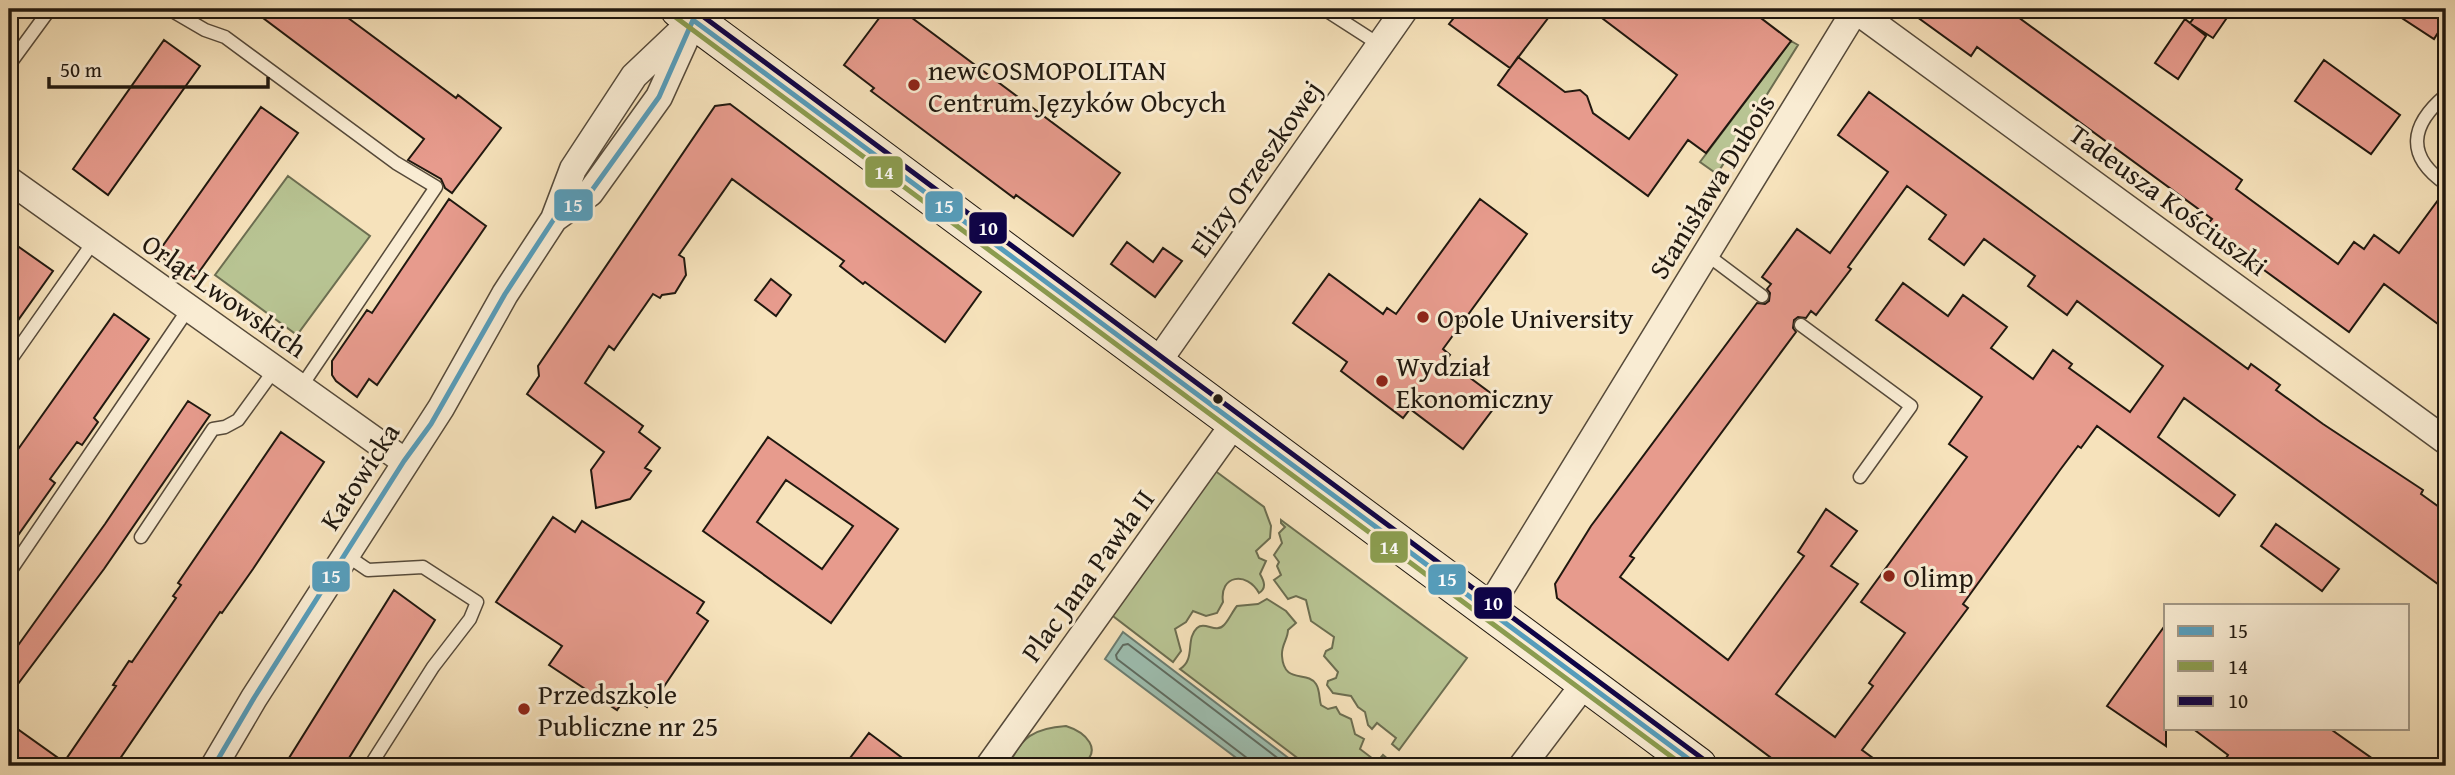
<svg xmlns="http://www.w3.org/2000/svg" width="2455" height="775" font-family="'Gentium Book Plus',serif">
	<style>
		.green { fill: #b8c493; stroke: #6c6e51; stroke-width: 2 }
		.water { fill: #9dbeb0; stroke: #6b7c70; stroke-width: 2 }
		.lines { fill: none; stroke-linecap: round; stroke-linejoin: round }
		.shore { stroke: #5e6b60; stroke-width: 2 }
		.building { fill: #e79b8d; stroke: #20180f; stroke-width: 2; fill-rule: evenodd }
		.lane-casing { stroke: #564a3a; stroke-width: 15 }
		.street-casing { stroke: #564a3a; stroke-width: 29 }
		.secondary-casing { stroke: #20180f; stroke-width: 39 }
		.lane { stroke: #f9ecd3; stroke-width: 12 }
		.street { stroke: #f9ecd3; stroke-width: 26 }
		.secondary { stroke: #f9ecd3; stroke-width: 37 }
		.bus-1-casing { stroke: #f9ecd3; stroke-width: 10 }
		.bus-2-casing { stroke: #f9ecd3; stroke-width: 10 }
		.bus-3-casing { stroke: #f9ecd3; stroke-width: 10 }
		.bus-1 { stroke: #569dbb; stroke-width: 5 }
		.bus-2 { stroke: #8b9c4f; stroke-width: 5 }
		.bus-3 { stroke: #0e0347; stroke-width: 5 }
		.poi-dot { fill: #8f2418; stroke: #f9ecd3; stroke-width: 2.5 }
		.bus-dot { fill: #20180f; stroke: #f9ecd3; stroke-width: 2.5 }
		.labels { text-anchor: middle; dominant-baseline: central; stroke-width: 6; stroke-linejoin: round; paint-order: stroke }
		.poi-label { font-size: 28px; fill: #20180f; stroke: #f9ecd3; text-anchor: start }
		.street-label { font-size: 28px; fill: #20180f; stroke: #f9ecd3 }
		.line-badge { stroke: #f9ecd3; stroke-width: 2.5 }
		.badge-label { font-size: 19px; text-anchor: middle; font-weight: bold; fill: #fff }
	</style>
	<rect width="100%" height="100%" fill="#f6e2bb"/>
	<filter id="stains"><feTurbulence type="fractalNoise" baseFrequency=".00286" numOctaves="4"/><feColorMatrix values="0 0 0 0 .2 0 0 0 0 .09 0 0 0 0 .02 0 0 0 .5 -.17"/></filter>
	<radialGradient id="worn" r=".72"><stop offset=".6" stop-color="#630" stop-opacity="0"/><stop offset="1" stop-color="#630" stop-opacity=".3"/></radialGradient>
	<path class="green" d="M1791 41 1798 45 1717 174 1700 162Z
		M288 176 370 236 297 335 215 275Z
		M1214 470 1264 507 1271 526 1270 538 1256 551 1259 558 1266 561 1260 574C1264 581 1267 588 1259 593 1247 571 1219 575 1223 602L1217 613 1206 616 1193 611 1186 622 1175 629 1181 651 1173 662 1109 613Z
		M1281 520 1467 658 1399 750 1392 744 1396 738 1377 723 1372 729 1368 725 1365 712 1358 707 1351 696 1333 693 1327 685 1328 681 1336 678 1338 672 1324 656 1326 651 1332 648 1334 637 1311 621 1306 600 1296 596 1288 599 1274 580 1281 575 1277 566 1279 562 1274 555 1282 543 1279 533 1285 527 1281 523Z
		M1267 599 1286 611 1296 623 1288 630C1288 639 1281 645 1282 656 1284 685 1307 670 1316 684 1320 690 1319 699 1321 705L1328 709 1336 707 1340 714 1351 719 1355 734 1364 739 1360 749 1377 762 1383 755 1390 761 1386 766H1308L1180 669C1196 659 1185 639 1197 628 1205 621 1216 634 1224 625 1229 620 1232 612 1237 606L1258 604Z
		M1066 726C1085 732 1105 750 1080 766H1009C1020 737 1035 728 1066 726Z"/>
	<path class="water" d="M1123 632 1299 766H1247L1105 659Z"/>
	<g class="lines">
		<path class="shore" d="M1250 766 1247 758 1117 659 1116 655 1123 645 1128 644 1288 766"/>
	</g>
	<path class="building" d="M251 9H336L456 98 458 95 501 128 452 193 445 188 441 179 408 160 424 139Z
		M886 9H900L1120 173 1073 236 1016 195 1014 198 871 91 874 88 844 65Z
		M1461 9H1555L1510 68 1449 24Z
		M1590 9H1749L1791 41 1706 153 1688 140 1648 196 1498 85 1518 57 1565 92 1580 90 1587 96 1593 113 1629 139 1677 75Z
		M1906 9H2007L2242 180 2236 189 2338 264 2354 242 2364 249 2374 235 2399 253 2444 192 2446 193V330L2384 284 2349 332 2205 227 2212 219 1977 47 1971 56Z
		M2200 9H2233L2213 38 2191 24 2206 36 2178 79 2155 63 2185 19 2190 23Z
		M2388 9H2446V20L2434 39Z
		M164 40 200 66 108 195 73 169Z
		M2324 60 2400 115 2371 154 2295 101Z
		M1869 92 2248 369 2251 364 2280 385 2276 390 2323 424 2423 490 2421 494 2446 512V590L2184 398 2158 437 2235 495 2219 516 2097 426 2081 448 2078 446 2060 470 1963 604 1968 608 1862 750 1884 766H1782L1557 598 1555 584 1591 526 1757 303 1765 304 1769 301 1770 293 1767 289 1771 284 1762 277 1797 229 1830 253 1888 172 1838 135ZM1907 186 1946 215 1929 239 1964 265 1984 239 2035 276 2028 286 2067 315 2077 301 2163 366 2130 412 2069 368 2072 364 2053 350 2033 379 1991 348 2007 327 1963 295 1948 316 1903 283 1876 320 1982 397 1949 444 1967 457 1861 602 1905 633 1869 683 1873 686 1835 737 1776 694 1858 584 1831 566 1857 531 1826 509 1798 552 1804 556 1728 660 1620 577 1634 558 1630 556 1796 332 1793 328 1794 320 1798 317 1806 318 1811 311 1816 315 1851 269 1848 267Z
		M730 104 981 292 945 342 865 282 863 284 840 266 844 261 732 179 679 255 684 258 686 275 675 293 662 295 660 298 653 294 614 350 609 346 585 383 643 426 639 432 660 448 645 468 651 471 630 499 596 508 591 470 604 452 527 394 539 376 538 366 715 106Z
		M261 107 298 133 194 279 157 254Z
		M449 199 486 226 377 385 369 379 357 397 336 381 332 375V361L367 310 372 313Z
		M1480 199 1527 234 1443 349 1450 355 1446 360 1500 400 1463 449 1410 409 1403 418 1341 371 1347 362 1293 323 1329 274 1383 314 1387 308 1396 314Z
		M9 240 53 271 9 333Z
		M1127 242 1153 262 1163 248 1182 261 1155 297 1111 264Z
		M771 279 791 295 776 316 755 300Z
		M114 314 149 339 94 418 98 422 82 445 77 442 50 479 55 483 9 548V462Z
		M188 401 210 415 104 569 9 696V658L105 524Z
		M281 432 324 462 253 569 222 613 220 612 115 766H9V723L64 762 116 686 113 685 129 661 132 662 176 598 173 596 181 585 178 583Z
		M768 437 898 529 831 623 703 531ZM786 480 853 526 822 569 757 522Z
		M553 517 575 532 582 521 704 602 697 613 708 621 663 688 661 686 647 707 628 694 617 710 549 665 562 646 496 602Z
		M2276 524 2339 569 2322 591 2261 546Z
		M394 590 435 620 344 766H284Z
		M2166 624V746L2107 706Z
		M2192 728H2329L2383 766H2221L2228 755Z
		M869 733 913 766H844Z"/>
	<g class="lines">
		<g class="lane-casing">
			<path id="lane" d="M169 9 205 30 225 37 396 163 436 187 301 387
				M1324 9 1380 45
				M9 65 50 9
				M2446 95C2410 125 2405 156 2446 184
				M1706 254 1762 296
				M1801 325 1911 406 1860 477
				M9 362 94 241
				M141 537 213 429 225 427 238 420 275 369
				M346 555 368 570 423 567 477 602 470 619 433 667 370 766
				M13 567 189 308"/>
		</g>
		<g class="street-casing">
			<path id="street" d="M1854 9 2446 441
				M9 180 404 461
				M554 219 590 193 659 97 688 33
				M1157 363 1405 9
				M1487 611 1856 9
				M214 766 254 698 441 408 505 294 554 219 573 169 634 76 693 20
				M989 766 1236 421
				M1522 766 1585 683"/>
		</g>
		<g class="secondary-casing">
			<path id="secondary" d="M679 9 1698 766"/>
		</g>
		<use href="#lane" class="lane"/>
		<use href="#street" class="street"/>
		<use href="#secondary" class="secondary"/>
		<g class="bus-1-casing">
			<path id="bus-1" d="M693 20 1698 766
				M214 766 254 698 404 461 431 424 505 294 554 219 590 193 659 97 693 20"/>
		</g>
		<g class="bus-2-casing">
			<path id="bus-2" d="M674 16 1684 766"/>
		</g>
		<g class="bus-3-casing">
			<path id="bus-3" d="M693 9 1703 759"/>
		</g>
		<use href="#bus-1" class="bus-1"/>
		<use href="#bus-2" class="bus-2"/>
		<use href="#bus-3" class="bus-3"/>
	</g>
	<g class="poi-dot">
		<circle cx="914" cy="85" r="7"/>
		<circle cx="1423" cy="317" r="7"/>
		<circle cx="1382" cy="381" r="7"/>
		<circle cx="1889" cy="576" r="7"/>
		<circle cx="524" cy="709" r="7"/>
	</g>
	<circle class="bus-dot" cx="1218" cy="399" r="6"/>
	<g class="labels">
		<g class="poi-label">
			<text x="928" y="69">newCOSMOPOLITAN<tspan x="928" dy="32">Centrum Języków Obcych</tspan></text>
			<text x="1437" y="317">Opole University</text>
			<text x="1396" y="365">Wydział<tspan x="1396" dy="32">Ekonomiczny</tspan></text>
			<text x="1903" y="576">Olimp</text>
			<text x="538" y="693">Przedszkole<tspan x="538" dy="32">Publiczne nr 25</tspan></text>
		</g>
		<g class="street-label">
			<text transform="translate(1255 168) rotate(-55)">Elizy Orzeszkowej</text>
			<text transform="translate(1711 186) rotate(-58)">Stanisława Dubois</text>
			<text transform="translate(2169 199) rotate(36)">Tadeusza Kościuszki</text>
			<text transform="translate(225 295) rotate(35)">Orląt Lwowskich</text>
			<text transform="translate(359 476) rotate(-57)">Katowicka</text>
			<text transform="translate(1087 575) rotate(-54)">Plac Jana Pawła II</text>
		</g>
	</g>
	<g class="line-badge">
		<rect x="864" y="155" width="40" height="34" rx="7" fill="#8b9c4f"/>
		<rect x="553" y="188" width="41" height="34" rx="7" fill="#569dbb"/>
		<rect x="924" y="190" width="40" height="33" rx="7" fill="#569dbb"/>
		<rect x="968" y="211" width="40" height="34" rx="7" fill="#0e0347"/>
		<rect x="1369" y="530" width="40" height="34" rx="7" fill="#8b9c4f"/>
		<rect x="311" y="560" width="40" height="33" rx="7" fill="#569dbb"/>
		<rect x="1427" y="563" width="40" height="33" rx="7" fill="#569dbb"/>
		<rect x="1473" y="586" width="40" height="34" rx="7" fill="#0e0347"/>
	</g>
	<g class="badge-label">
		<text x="884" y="179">14</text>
		<text x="573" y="212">15</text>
		<text x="944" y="213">15</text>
		<text x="988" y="235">10</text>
		<text x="1389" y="554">14</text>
		<text x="331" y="583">15</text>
		<text x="1447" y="586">15</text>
		<text x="1493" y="610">10</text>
	</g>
	<rect width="2455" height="775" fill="none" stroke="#f6e2bb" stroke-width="35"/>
	<rect x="10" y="10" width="2434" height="754" fill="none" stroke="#20180f" stroke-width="3.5"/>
	<rect x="18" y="18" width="2420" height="740" fill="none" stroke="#20180f" stroke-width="2"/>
	<rect x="2164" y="604" width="245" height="126" fill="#f9ecd3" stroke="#a29785" stroke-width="2"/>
	<rect x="2178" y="626" width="35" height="10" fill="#569dbb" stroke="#a29785" stroke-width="2"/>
	<text x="2228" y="638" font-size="21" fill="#20180f">15</text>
	<rect x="2178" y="661" width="35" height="10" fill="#8b9c4f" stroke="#a29785" stroke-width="2"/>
	<text x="2228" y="674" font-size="21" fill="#20180f">14</text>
	<rect x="2178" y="696" width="35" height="10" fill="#0e0347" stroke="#a29785" stroke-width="2"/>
	<text x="2228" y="708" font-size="21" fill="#20180f">10</text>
	<path d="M49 77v10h219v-10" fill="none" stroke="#20180f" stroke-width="3.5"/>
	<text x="60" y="77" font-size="21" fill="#20180f" stroke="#f9ecd3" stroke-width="5" paint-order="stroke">50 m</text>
	<rect width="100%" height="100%" filter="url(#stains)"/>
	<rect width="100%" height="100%" fill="url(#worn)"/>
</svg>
